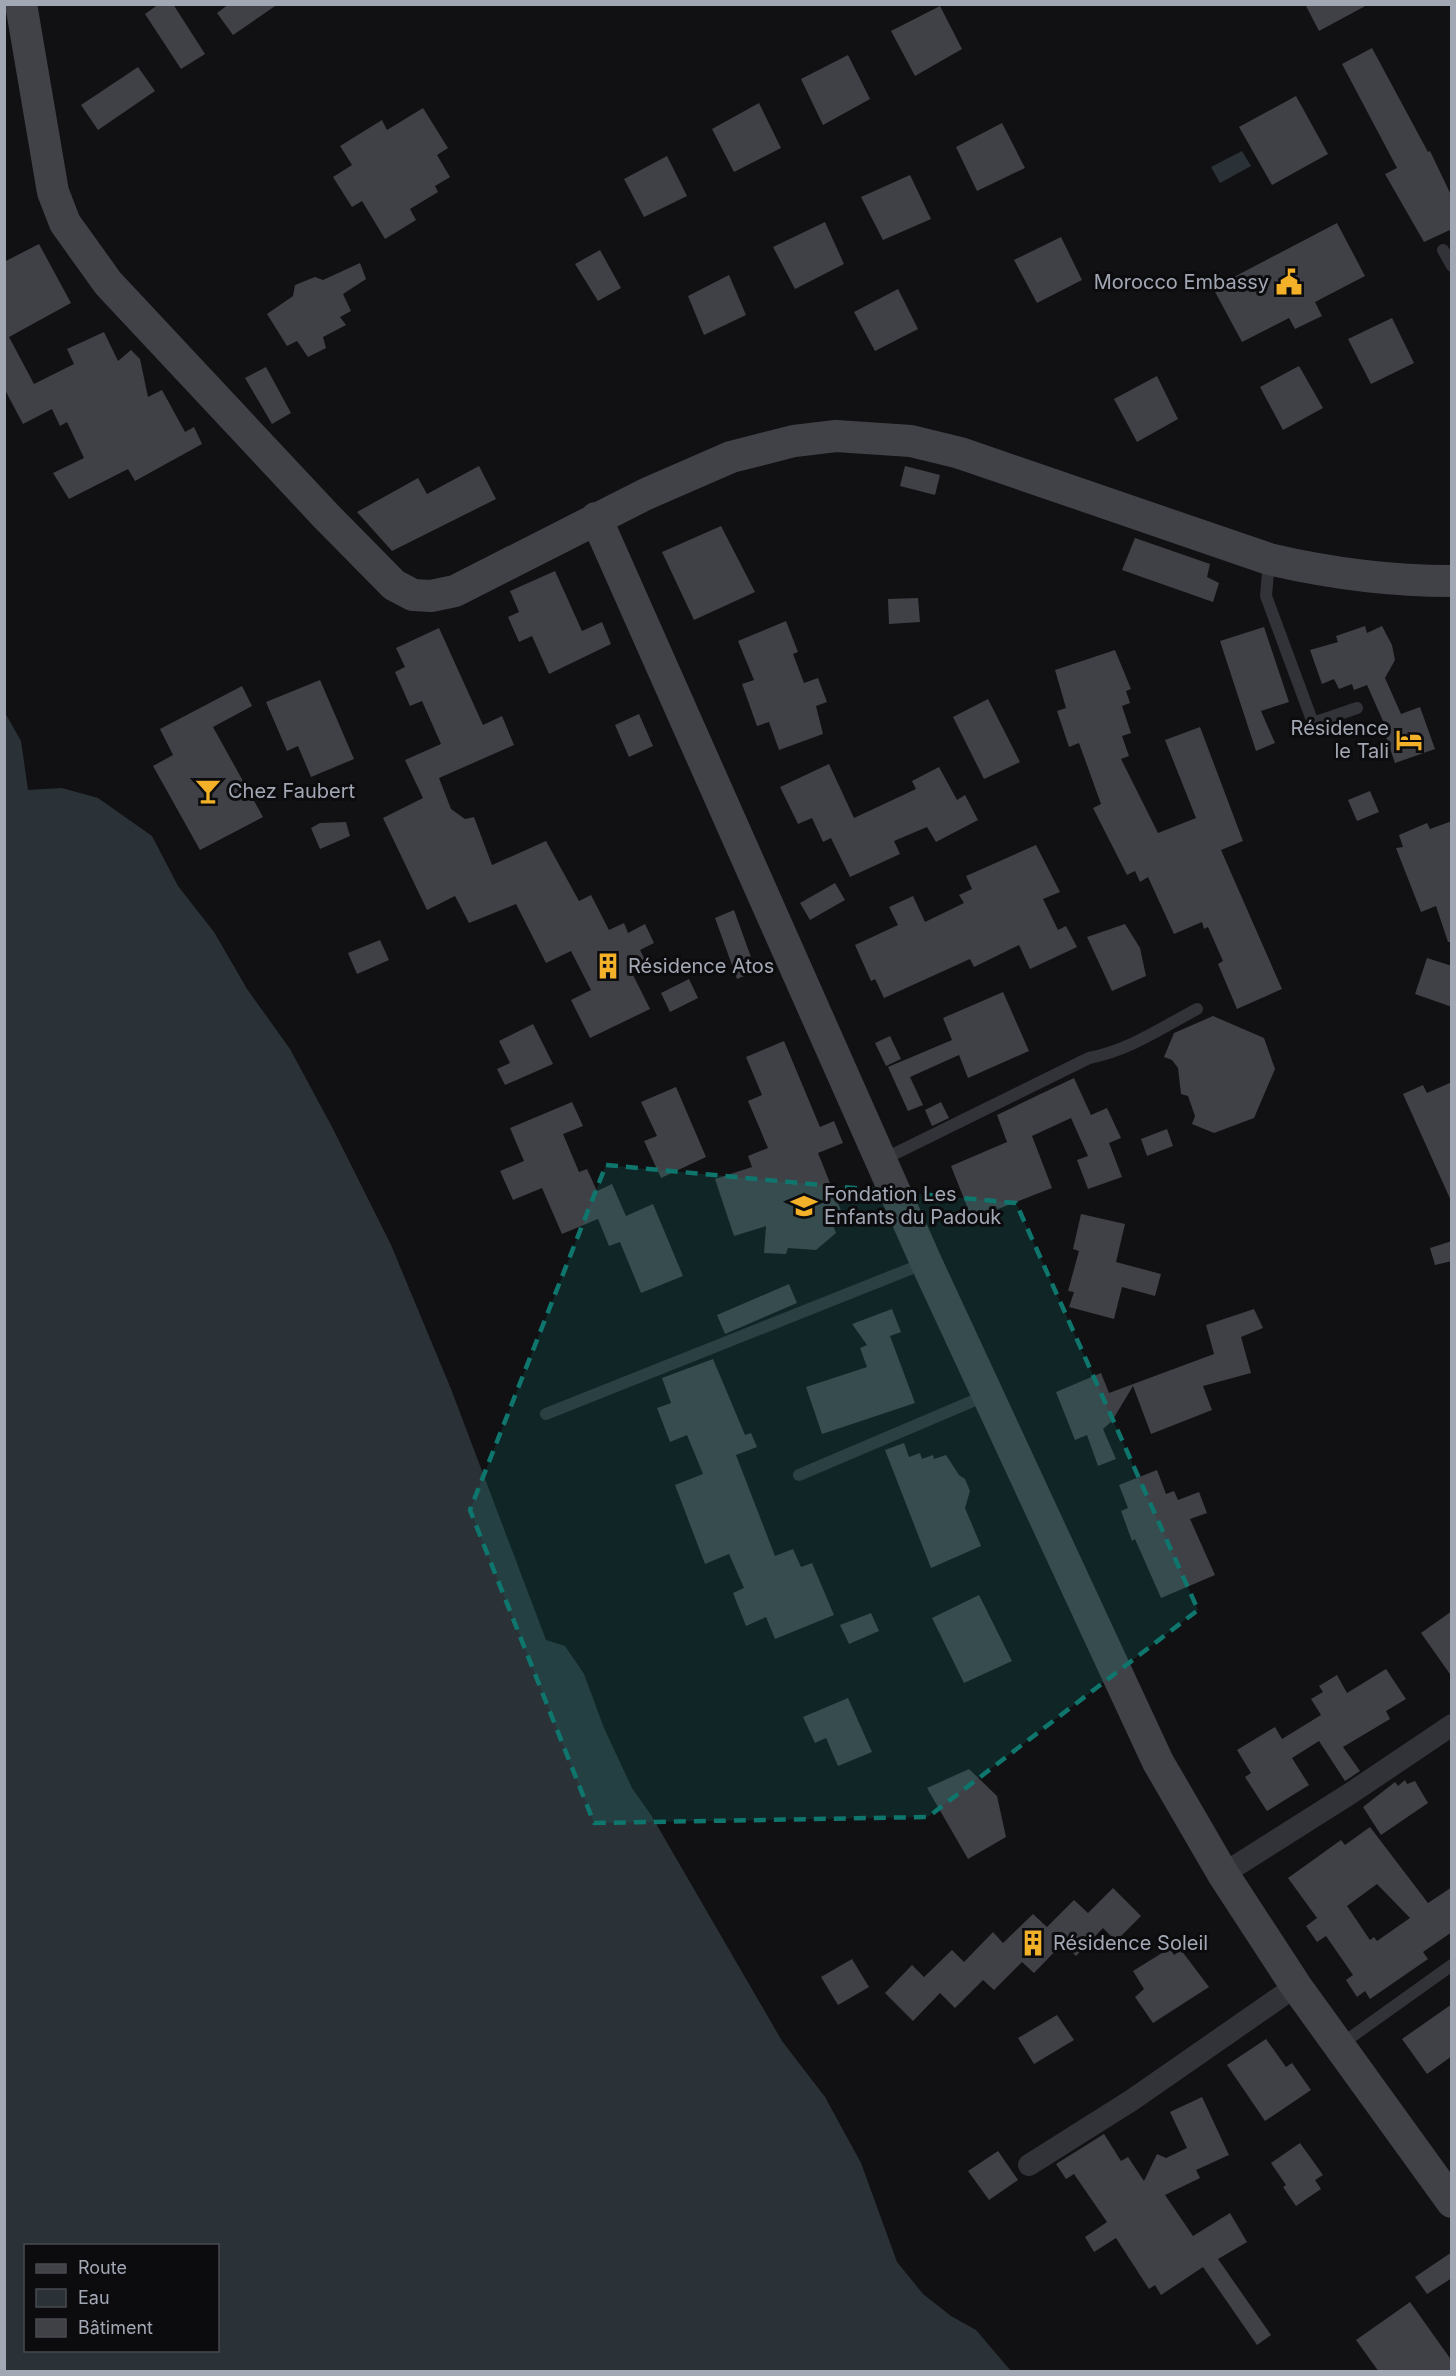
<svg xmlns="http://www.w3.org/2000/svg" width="1456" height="2376" font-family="Inter,sans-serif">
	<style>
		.water { fill: #2a3238; fill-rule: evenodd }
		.building { fill: #404146; fill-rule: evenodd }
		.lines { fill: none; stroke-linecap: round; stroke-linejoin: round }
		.lane { stroke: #323338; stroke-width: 12 }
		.street { stroke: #323338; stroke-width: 22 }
		.secondary { stroke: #404248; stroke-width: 32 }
		.marked { fill: #0f766e; fill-opacity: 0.2; stroke: #0f766e; stroke-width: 4.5; stroke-dasharray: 12 8; stroke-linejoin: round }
		.labels { text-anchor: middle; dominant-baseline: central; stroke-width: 6; stroke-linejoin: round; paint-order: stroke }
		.poi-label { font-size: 20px; fill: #a2a7b4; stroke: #0c0c0e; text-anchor: start }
	</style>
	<rect width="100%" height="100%" fill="#111113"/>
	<path class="water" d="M1242 151 1251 166 1220 183 1211 167Z
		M4 711 21 741 28 790 62 788 98 798 152 836 178 886 214 932 247 989 290 1049 332 1127 391 1245 451 1389 546 1640 565 1646 584 1674 604 1728 632 1788 651 1815 782 2041 825 2097 861 2163 897 2262 923 2294 951 2316 976 2330 1011 2371H5ZM26 2246H218V2350H26Z"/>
	<path class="building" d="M159 4H173L205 54 181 69 145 14Z
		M229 4H278L233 35 217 13Z
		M1305 4H1369L1319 31Z
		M940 6 962 49 915 76 891 31Z
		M1372 48 1428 152 1430 151 1452 197V229L1424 242 1385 174 1397 168 1342 64Z
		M848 55 870 99 823 125 801 79Z
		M138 67 155 91 98 130 81 105Z
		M1296 96 1328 154 1272 185 1239 127Z
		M759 103 781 148 734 172 712 129Z
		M423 108 448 148 437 155 450 177 435 186 438 192 410 209 416 220 385 239 362 201 352 207 333 177 352 165 340 146 382 120 387 130Z
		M1002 123 1025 168 977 191 956 147Z
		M667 156 687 196 644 217 624 179Z
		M910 175 931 219 883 240 861 197Z
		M825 222 844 264 795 289 773 247Z
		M1337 223 1365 276 1315 302 1322 316 1295 329 1289 318 1242 342 1213 288Z
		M1061 237 1082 280 1037 303 1014 260Z
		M39 244 71 303 9 337 34 384 74 364 67 349 104 332 118 361 131 350 140 359 148 397 162 390 185 432 194 427 202 444 135 481 128 469 69 499 53 473 84 458 67 422 60 426 52 409 23 424 4 388V262Z
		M600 250 621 288 598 301 575 264Z
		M360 263 366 279 343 294 351 311 340 317 346 325 323 337 326 348 308 357 297 341 287 346 267 314 293 296 295 285 315 277 323 280Z
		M729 275 746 315 704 335 688 296Z
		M898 289 918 329 875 351 854 312Z
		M1392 318 1414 363 1371 384 1348 339Z
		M1299 366 1323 408 1283 430 1260 387Z
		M266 367 291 413 272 424 245 378Z
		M1157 376 1178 419 1137 442 1114 399Z
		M479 466 496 499 392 551 357 512 418 478 427 494Z
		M905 466 940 475 935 495 900 486Z
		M721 526 755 592 694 620 662 552Z
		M1135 538 1210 564 1207 577 1219 583 1213 602 1122 570Z
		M555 571 582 631 602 622 611 644 549 674 532 636 519 642 508 617 519 612 510 591Z
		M918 598 920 622 889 624 888 599Z
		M786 621 798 652 793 654 804 683 818 678 827 702 816 706 823 734 779 750 769 722 757 726 742 684 754 680 738 641Z
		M1365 626 1367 633 1382 626 1392 645 1395 660 1385 678 1401 714 1420 707 1435 749 1395 763 1384 731 1387 730 1367 685 1354 690 1352 684 1339 689 1334 679 1322 684 1310 650 1338 642 1336 636Z
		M1264 627 1289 702 1261 711 1275 743 1256 751 1220 641Z
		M439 628 483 725 502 716 514 745 439 778 451 809 465 819 474 817 492 865 546 841 579 901 591 895 609 930 624 923 628 933 645 924 654 943 640 950 646 962 630 969 650 1009 590 1038 571 1000 591 990 571 951 546 963 516 904 469 923 455 896 427 910 383 818 423 798 405 760 441 744 422 701 410 706 395 672 405 667 396 648Z
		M1115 650 1131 689 1126 691 1130 703 1122 706 1131 733 1122 736 1129 756 1121 759 1158 833 1196 818 1165 740 1200 727 1243 841 1221 850 1282 989 1237 1009 1218 964 1223 961 1208 927 1204 929 1202 922 1174 934 1148 877 1140 882 1135 871 1127 875 1093 808 1101 804 1079 743 1069 747 1057 711 1066 708 1055 670Z
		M320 680 354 759 311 777 298 746 287 751 266 702Z
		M242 686 252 706 213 727 263 817 200 850 153 766 173 755 160 729Z
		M988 699 1020 762 984 779 953 717Z
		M639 714 653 746 629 757 615 725Z
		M829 764 854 818 916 789 912 781 939 767 957 800 965 795 978 820 936 842 927 827 894 841 900 854 850 877 831 838 823 842 812 818 798 824 780 787Z
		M1370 791 1379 812 1357 821 1348 800Z
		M1452 821V942H1448L1436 906 1421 912 1396 848 1403 847 1399 835 1427 823 1430 829Z
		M346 822 350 836 320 849 311 828 320 823Z
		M1036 845 1060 892 1043 899 1058 930 1066 926 1077 947 1030 969 1019 945 974 967 970 959 884 998 875 979 871 981 855 945 898 925 889 907 913 896 925 922 964 903 959 895 972 889 966 876Z
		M835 883 845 900 810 920 800 903Z
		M734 910 756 971 737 979 715 918Z
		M1125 924 1140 948 1146 976 1112 991 1087 937Z
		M380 940 389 960 357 974 348 953Z
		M1427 958 1452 966V1007L1415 994Z
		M689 979 698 998 670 1012 661 993Z
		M1003 992 1029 1051 968 1078 959 1055 910 1077 923 1105 908 1111 888 1067 952 1040 943 1018Z
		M1213 1016 1264 1038 1275 1069 1254 1118 1214 1133 1192 1124 1195 1116 1188 1096 1181 1094 1178 1068 1172 1060 1164 1057 1174 1033Z
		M533 1024 553 1064 505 1085 497 1069 510 1063 499 1041Z
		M890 1036 901 1059 886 1066 875 1043Z
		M784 1041 820 1127 834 1121 843 1143 818 1153 844 1218 832 1223 836 1233 816 1250 788 1248 786 1254 764 1253 766 1226 734 1236 715 1179 752 1167 748 1156 768 1148 748 1101 762 1095 746 1057Z
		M1074 1078 1091 1115 1107 1108 1121 1138 1109 1143 1122 1177 1088 1189 1077 1160 1088 1156 1071 1118 1032 1136 1052 1188 972 1219 951 1166 1007 1142 997 1115Z
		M1452 1082V1203L1403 1094 1423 1085 1427 1093Z
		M676 1087 706 1157 661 1178 644 1141 657 1136 641 1102Z
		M572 1102 583 1126 563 1134 579 1172 587 1169 597 1191 612 1184 626 1216 653 1204 683 1276 641 1293 620 1242 609 1246 598 1219 562 1234 542 1188 513 1200 500 1171 524 1161 510 1128Z
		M941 1102 949 1118 932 1126 925 1110Z
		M1167 1129 1173 1146 1147 1156 1141 1139Z
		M1081 1214 1125 1224 1116 1262 1161 1274 1155 1296 1122 1287 1114 1319 1069 1307 1074 1292 1068 1291 1079 1251 1073 1249Z
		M1452 1241V1261L1435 1265 1430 1248Z
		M789 1284 797 1303 725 1334 717 1315Z
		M892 1309 901 1332 890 1336 915 1403 822 1434 806 1387 867 1367 860 1348 867 1345 852 1324Z
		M1254 1309 1263 1328 1241 1337 1251 1373 1203 1386 1212 1410 1151 1434 1133 1386 1112 1421 1103 1429 1116 1459 1098 1466 1087 1435 1075 1440 1056 1392 1101 1373 1109 1393 1214 1354 1206 1325Z
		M713 1359 745 1435 751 1433 757 1447 736 1455 775 1556 793 1549 801 1567 812 1563 834 1615 775 1639 766 1617 746 1626 733 1593 744 1588 729 1554 705 1564 675 1485 703 1474 687 1435 670 1442 657 1408 671 1403 662 1378Z
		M904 1443 909 1457 920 1453 922 1459 933 1455 934 1459 946 1455 959 1475 965 1479 970 1491 965 1508 981 1546 931 1568 885 1450Z
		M1157 1470 1166 1494 1174 1491 1178 1500 1199 1492 1207 1513 1190 1519 1215 1575 1161 1598 1135 1539 1132 1541 1121 1511 1128 1508 1119 1485Z
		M979 1595 1012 1661 964 1683 932 1618Z
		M1452 1611V1677L1421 1633Z
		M871 1613 879 1631 849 1644 840 1625Z
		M1386 1669 1406 1699 1386 1711 1390 1719 1343 1747 1360 1771 1345 1781 1319 1741 1292 1758 1309 1785 1267 1811 1245 1777 1251 1773 1237 1750 1275 1727 1282 1739 1321 1715 1311 1699 1323 1692 1319 1686 1337 1675 1347 1693Z
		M848 1698 872 1752 838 1766 826 1738 815 1743 803 1717Z
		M969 1769 997 1796 1006 1837 968 1859 927 1788Z
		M1405 1780 1407 1784 1415 1781 1428 1803 1381 1835 1363 1807 1395 1782 1398 1786Z
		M1370 1827 1428 1903 1452 1887V1932L1423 1952 1428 1959 1370 1999 1365 1991 1357 1997 1346 1980 1353 1975 1326 1936 1317 1942 1306 1926 1317 1918 1288 1878 1341 1840 1345 1845ZM1377 1884 1410 1918 1377 1941 1374 1937 1370 1940 1347 1906Z
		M1113 1888 1141 1916 1116 1941 1103 1928 1076 1956 1063 1943 1034 1973 1022 1962 994 1990 983 1980 955 2008 940 1993 913 2021 885 1993 912 1965 924 1977 952 1950 964 1962 993 1932 1003 1943 1033 1914 1047 1927 1074 1900 1088 1913Z
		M1170 1948 1174 1955 1181 1950 1209 1987 1153 2023 1135 1997 1144 1989 1133 1971Z
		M852 1959 869 1987 838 2005 821 1977Z
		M1452 2004V2056L1427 2074 1402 2039Z
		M1057 2015 1074 2040 1034 2064 1018 2038Z
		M1266 2039 1286 2067 1292 2063 1311 2090 1265 2121 1227 2065Z
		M1202 2097 1229 2155 1196 2170 1200 2178 1165 2195 1193 2236 1230 2213 1247 2242 1218 2259 1271 2335 1257 2345 1203 2267 1161 2295 1155 2285 1149 2289 1116 2238 1094 2252 1085 2237 1107 2222 1074 2174 1066 2179 1056 2164 1104 2134 1121 2161 1128 2157 1144 2181 1157 2154 1166 2158 1187 2148 1170 2112Z
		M1300 2143 1323 2175 1315 2180 1321 2189 1296 2206 1283 2187 1286 2185 1271 2163Z
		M998 2151 1018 2180 989 2200 968 2171Z
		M1452 2252V2278L1427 2294 1415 2277Z
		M1410 2302 1452 2361V2372H1379L1356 2340Z"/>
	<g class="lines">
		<path class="lane" d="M1443 250 1452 266
			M1269 560 1266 596 1313 723 1357 708
			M882 1160 1089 1058C1130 1050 1161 1028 1197 1009
			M546 1414 925 1263
			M799 1475 987 1395
			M1340 2045 1452 1965"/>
		<path class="street" d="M1223 1874 1351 1793 1452 1725
			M1029 2165 1132 2100 1296 1986"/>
		<path class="secondary" d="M21 4 53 192 65 223 108 283 326 516 394 585 413 595 431 596 455 591 646 494 731 457 794 441 836 436 911 441 960 453 1269 559C1329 573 1389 581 1452 581
			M596 518 926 1262 1158 1762 1223 1874 1296 1986 1452 2202"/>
	</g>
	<path class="marked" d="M606 1165 1016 1203 1198 1610 928 1817 594 1823 470 1510Z"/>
	<defs>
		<g id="civic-bare" transform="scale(2.07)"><path d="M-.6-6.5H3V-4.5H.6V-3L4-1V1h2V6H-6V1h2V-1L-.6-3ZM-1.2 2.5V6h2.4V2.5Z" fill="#f3b029" stroke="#0c0c0e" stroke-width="2.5" paint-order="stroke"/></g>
		<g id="hotel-bare" transform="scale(2.07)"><path d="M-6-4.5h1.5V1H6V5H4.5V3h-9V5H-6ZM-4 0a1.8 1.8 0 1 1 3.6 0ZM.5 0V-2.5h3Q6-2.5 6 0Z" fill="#f3b029" stroke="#0c0c0e" stroke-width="2.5" paint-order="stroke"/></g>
		<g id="bar-bare" transform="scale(2.07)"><path d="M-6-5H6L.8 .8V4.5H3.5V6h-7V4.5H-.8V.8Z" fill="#f3b029" stroke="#0c0c0e" stroke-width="2.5" paint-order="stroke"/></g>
		<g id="building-bare" transform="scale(2.07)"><path d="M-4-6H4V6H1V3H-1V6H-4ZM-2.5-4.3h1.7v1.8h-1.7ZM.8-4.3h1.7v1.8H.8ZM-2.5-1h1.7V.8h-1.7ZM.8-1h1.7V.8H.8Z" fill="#f3b029" stroke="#0c0c0e" stroke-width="2.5" paint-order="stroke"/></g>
		<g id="school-bare" transform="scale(2.07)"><path d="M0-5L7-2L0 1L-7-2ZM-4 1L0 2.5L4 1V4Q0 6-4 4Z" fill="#f3b029" stroke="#0c0c0e" stroke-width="2.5" paint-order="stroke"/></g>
	</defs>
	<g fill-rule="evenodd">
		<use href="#civic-bare" x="1289" y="282"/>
		<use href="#hotel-bare" x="1409" y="740"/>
		<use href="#bar-bare" x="208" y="791"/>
		<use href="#building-bare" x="608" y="966"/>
		<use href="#school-bare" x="804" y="1206"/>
		<use href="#building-bare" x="1033" y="1943"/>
	</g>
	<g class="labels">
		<g class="poi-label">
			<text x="1269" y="282" text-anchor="end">Morocco Embassy</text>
			<text x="1389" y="728" text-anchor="end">Résidence<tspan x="1389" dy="23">le Tali</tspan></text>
			<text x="228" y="791">Chez Faubert</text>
			<text x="628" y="966">Résidence Atos</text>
			<text x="824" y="1194">Fondation Les<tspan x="824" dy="23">Enfants du Padouk</tspan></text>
			<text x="1053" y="1943">Résidence Soleil</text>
		</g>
	</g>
	<rect width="1456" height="2376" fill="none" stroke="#a2a7b4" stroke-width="12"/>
	<rect x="24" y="2244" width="195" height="108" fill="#0c0c0e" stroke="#484a50" stroke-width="1.5"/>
	<rect x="36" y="2264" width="30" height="9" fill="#404248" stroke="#484a50" stroke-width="1.5"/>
	<text x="78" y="2274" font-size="18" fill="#a2a7b4">Route</text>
	<rect x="36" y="2289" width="30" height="18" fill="#2a3238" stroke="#484a50" stroke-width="1.5"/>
	<text x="78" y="2304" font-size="18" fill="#a2a7b4">Eau</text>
	<rect x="36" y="2319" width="30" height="18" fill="#404146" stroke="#484a50" stroke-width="1.5"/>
	<text x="78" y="2334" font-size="18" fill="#a2a7b4">Bâtiment</text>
</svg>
